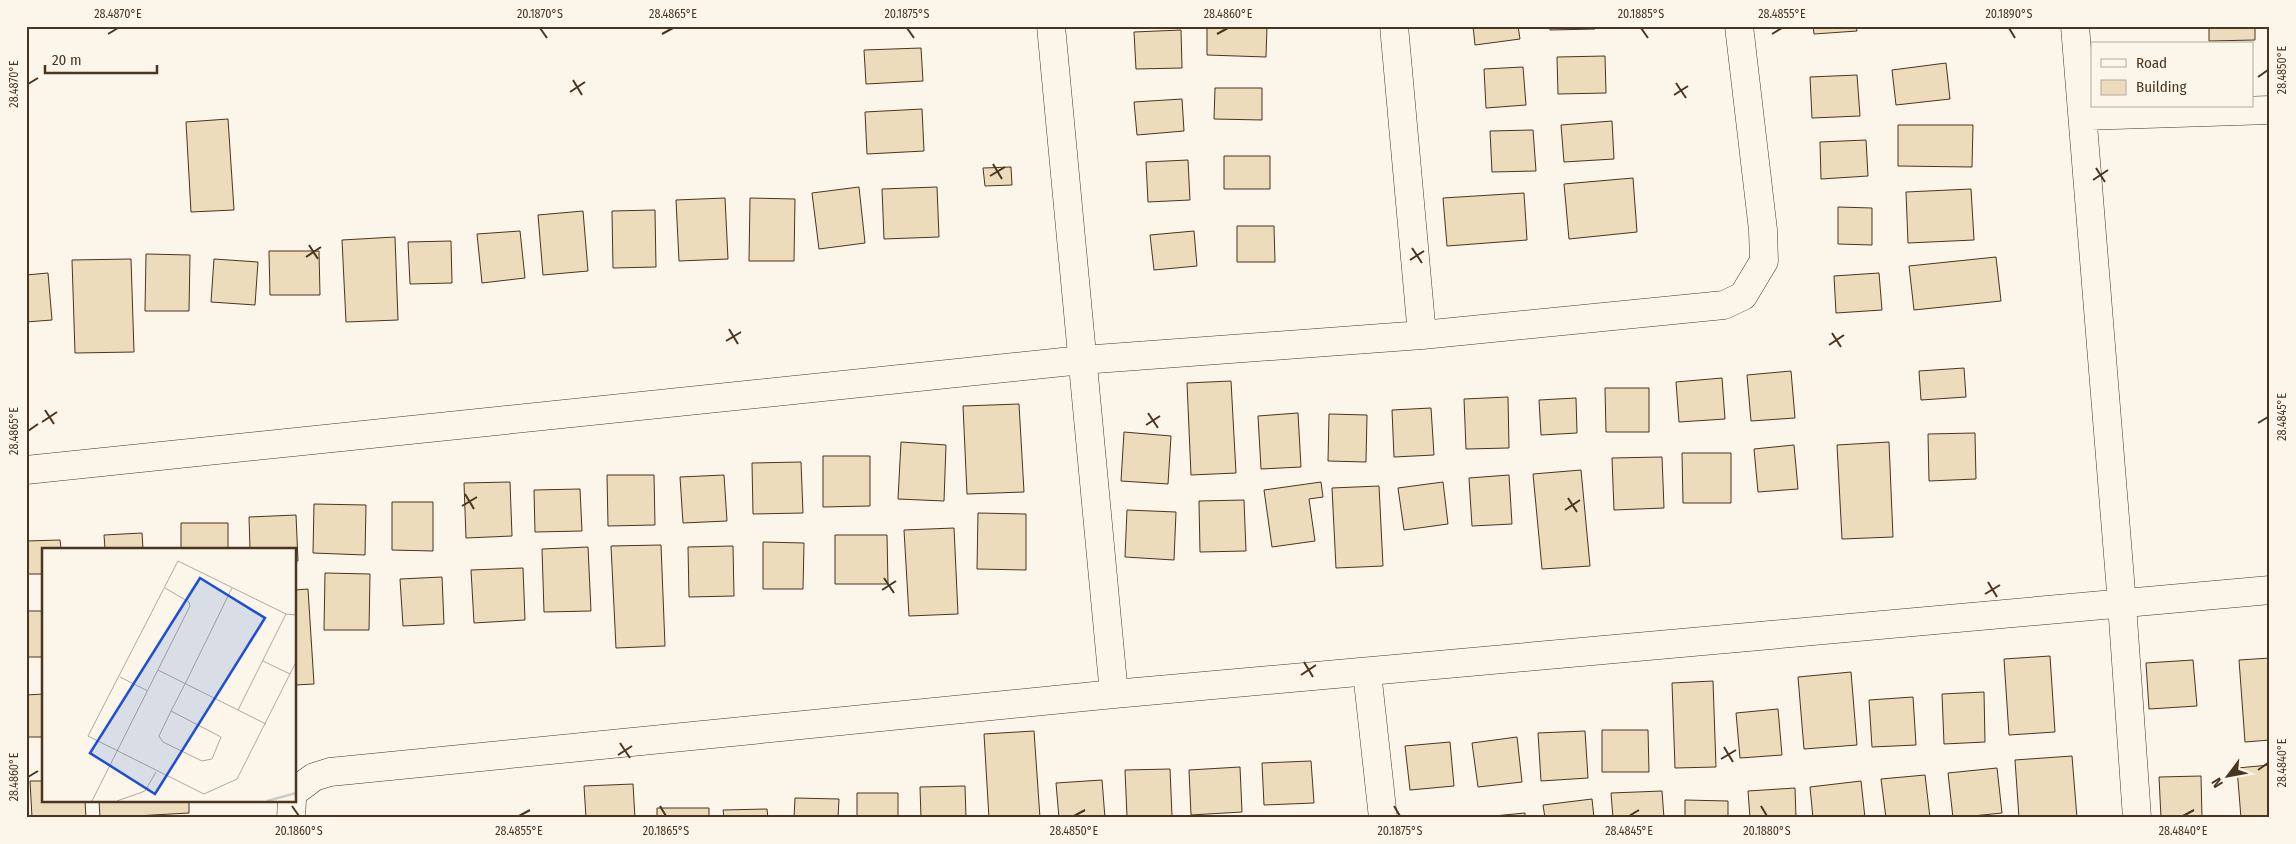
<svg xmlns="http://www.w3.org/2000/svg" width="2296" height="844" font-family="'Fira Sans Condensed',sans-serif">
	<style>
		.building { fill: #ecdcbc; stroke: #4a3520 }
		.lines { fill: none; stroke-linecap: round; stroke-linejoin: round }
		.street-casing { stroke: #4a3520; stroke-width: 29 }
		.street { stroke: #fbf6e9; stroke-width: 28 }
		.ticks { fill: none; stroke: #4a3520; stroke-width: 2 }
		.inset-river { fill: none; stroke: #c9cecd; stroke-width: 2.5 }
		.inset-road { fill: none; stroke: #b4a999; stroke-width: 1 }
		.view { fill: #1d4ed8; fill-opacity: 0.15; stroke: #1d4ed8; stroke-width: 2.5 }
		.inset-edge { fill: none; stroke: #4a3520; stroke-width: 2.5 }
		.neatline { fill: none; stroke: #4a3520; stroke-width: 2 }
		.ticks-label { font-size: 12px; text-anchor: middle; fill: #4a3520 }
	</style>
	<rect width="100%" height="100%" fill="#fbf6e9"/>
	<path class="building" d="M1207 26H1267L1266 57 1207 55Z
		M1473 26H1518L1520 39 1475 45Z
		M1550 26H1595V29L1550 30Z
		M1813 26H1856L1857 31 1814 34Z
		M2209 26H2255V40L2209 41Z
		M1181 30 1182 68 1136 69 1134 32Z
		M921 48 923 81 866 84 864 50Z
		M1605 56 1606 93 1558 94 1557 57Z
		M1946 63 1950 99 1896 105 1892 70Z
		M1523 67 1526 105 1486 108 1484 69Z
		M1857 75 1860 116 1812 118 1810 77Z
		M1215 88H1262V120L1214 119Z
		M1182 99 1184 131 1137 135 1134 102Z
		M922 109 924 151 867 154 865 112Z
		M228 119 234 210 191 212 186 122Z
		M1612 121 1614 159 1564 162 1561 125Z
		M1898 125H1973L1972 167 1898 166Z
		M1533 130 1536 171 1492 172 1490 131Z
		M1866 140 1868 176 1821 179 1820 142Z
		M1224 156H1270V189H1224Z
		M1188 160 1190 200 1148 202 1146 162Z
		M1011 167 1012 185 985 186 983 168Z
		M1633 178 1637 232 1569 239 1564 184Z
		M859 187 865 243 819 249 812 193Z
		M937 187 939 237 884 239 882 189Z
		M1971 189 1974 240 1908 243 1906 192Z
		M1524 193 1527 240 1447 246 1443 198Z
		M725 198 728 259 679 261 676 200Z
		M750 198 795 199 794 261H749Z
		M1838 207 1872 208V245L1838 244Z
		M655 210 656 267 613 268 612 211Z
		M583 211 588 271 543 275 538 215Z
		M1237 226H1274L1275 262H1237Z
		M520 231 525 278 482 283 477 234Z
		M1194 231 1197 266 1154 270 1150 235Z
		M395 237 398 320 346 322 342 240Z
		M451 241 452 283 410 284 408 242Z
		M269 251H319L320 295H270Z
		M146 254 190 255 189 311H145Z
		M1996 257 2001 301 1914 310 1909 266Z
		M131 259 134 352 75 353 72 260Z
		M214 259 258 262 255 305 211 302Z
		M48 273 52 320 26 322V275Z
		M1879 273 1882 310 1836 313 1834 276Z
		M1964 368 1966 397 1921 400 1919 371Z
		M1791 371 1795 418 1751 421 1747 375Z
		M1722 378 1725 419 1679 422 1676 382Z
		M1231 381 1236 473 1191 475 1187 383Z
		M1605 388H1649V432H1606Z
		M1508 397 1509 448 1466 449 1464 399Z
		M1576 398 1577 433 1541 435 1539 400Z
		M1019 404 1024 492 967 494 963 406Z
		M1431 408 1434 455 1394 457 1392 410Z
		M1298 413 1301 467 1261 469 1258 416Z
		M1329 414 1367 415 1366 462 1328 461Z
		M1124 432 1171 436 1168 484 1121 481Z
		M1975 433 1976 479 1929 481 1928 434Z
		M901 442 946 445 944 501 898 499Z
		M1889 442 1893 537 1842 539 1837 445Z
		M1794 445 1798 489 1758 492 1754 449Z
		M1682 453H1731V503H1683Z
		M823 456H870V506L823 507Z
		M1662 457 1664 508 1614 510 1612 458Z
		M801 462 803 513 753 514 752 463Z
		M1581 470 1590 566 1542 569 1533 474Z
		M607 475H654L655 525 608 526Z
		M724 475 727 521 683 523 680 477Z
		M1509 475 1512 524 1472 526 1469 478Z
		M510 482 512 536 466 538 464 483Z
		M1321 482 1323 497 1309 499 1315 541 1272 547 1264 490Z
		M1443 482 1448 524 1404 530 1398 488Z
		M1379 486 1383 566 1336 568 1332 488Z
		M580 489 582 531 535 532 534 490Z
		M1244 500 1246 551 1200 552 1199 501Z
		M392 502H433V551L392 550Z
		M314 504 366 505 365 555 313 553Z
		M1127 510 1176 512 1174 560 1125 557Z
		M978 513 1026 514V570L977 569Z
		M296 515 298 561H295V549H250L249 517Z
		M181 523H228V549H181Z
		M954 528 958 614 909 616 904 530Z
		M142 533 143 549H105L104 535Z
		M835 535H887L888 584H835Z
		M60 540 61 549H44V574H26V541Z
		M763 542 804 543 803 589H763Z
		M661 545 665 646 616 648 611 546Z
		M733 546 734 596 689 597 688 547Z
		M588 547 591 611 544 612 542 549Z
		M523 568 525 620 474 623 471 570Z
		M325 573 370 574 369 630H324Z
		M442 577 444 624 403 626 400 579Z
		M308 589 314 684 295 685V590Z
		M26 611H44V657H26Z
		M2050 656 2055 732 2009 735 2004 659Z
		M2270 658V740L2245 742 2239 660Z
		M2193 660 2197 706 2149 709 2146 663Z
		M1851 672 1857 745 1804 749 1798 677Z
		M1713 681 1716 767 1675 768 1672 683Z
		M1984 692 1985 742 1944 744 1942 694Z
		M44 694V737H26V695Z
		M1913 697 1916 745 1872 747 1869 700Z
		M1778 709 1782 755 1740 758 1736 713Z
		M1602 730H1648L1649 772H1602Z
		M1034 731 1040 818H989L984 734Z
		M1585 731 1588 778 1541 781 1538 733Z
		M1517 737 1522 782 1478 787 1472 743Z
		M1450 742 1454 786 1410 790 1405 746Z
		M2072 756 2077 818H2019L2015 760Z
		M1311 761 1314 803 1264 805 1262 763Z
		M2270 765V818H2241L2237 768Z
		M1240 767 1242 812 1191 815 1189 770Z
		M1997 768 2002 813 1953 818 1948 773Z
		M1170 769 1172 816 1127 817 1125 770Z
		M1925 775 1930 818H1886L1881 779Z
		M2201 776 2202 818H2161L2159 777Z
		M1102 780 1105 818H1059L1056 783Z
		M30 781H44V800H85L86 818H32Z
		M1861 781 1865 818H1813L1810 787Z
		M633 784 635 818H586L584 786Z
		M965 786 966 818H921L920 787Z
		M1795 788 1796 818H1750L1748 791Z
		M1662 791 1664 818H1613L1611 793Z
		M857 793H898V818H857Z
		M795 798 839 799 838 818H794Z
		M1592 799 1594 818H1545L1543 805Z
		M99 800H189V813L100 818Z
		M1685 800 1728 801V818H1685Z
		M657 808H709V818H657Z
		M767 809 768 818H724L723 810Z
		M1525 813V818H1483V817Z"/>
	<g class="lines">
		<g class="street-casing">
			<path id="street" d="M1051 26 1114 694
				M1394 26 1422 335
				M2075 26 2122 604 2137 818
				M2083 116 2270 110
				M26 470 1082 360 1422 335 1724 305 1743 296 1764 261 1763 230 1739 26
				M1367 672 1383 818
				M295 791 314 777 330 772 1114 694 2270 590
				M291 818 292 800"/>
		</g>
		<use href="#street" class="street"/>
	</g>
	<path class="ticks" d="M540 28 547 38M907 28 914 38M1641 28 1648 38M2009 28 2015 38M108 34 118 28M662 34 673 28M1217 34 1228 28M1772 34 1782 28M2258 77 2268 70M573 80 582 95M1676 83 1686 98M28 84 38 78M570 92 585 82M1674 95 1688 86M993 164 1002 179M2096 168 2105 182M990 176 1005 167M2093 180 2108 170M309 245 318 259M1412 248 1422 263M306 257 321 247M1410 260 1424 251M729 329 738 344M1832 333 1841 347M726 341 741 332M1829 345 1844 335M45 410 54 424M1148 413 1158 428M42 422 57 412M2258 423 2268 417M1146 425 1160 416M28 431 38 424M465 494 474 509M1568 498 1577 512M462 506 477 497M1565 510 1580 500M884 578 894 593M1988 582 1997 597M882 590 896 581M1985 594 2000 585M1304 662 1313 677M1301 675 1316 665M620 743 630 758M1724 747 1733 762M618 755 632 746M1721 759 1736 750M2258 770 2268 763M28 777 38 771M292 806 299 816M660 806 666 816M1394 806 1400 816M1761 806 1767 816M519 816 530 810M1074 816 1085 810M1629 816 1639 810M2183 816 2194 810"/>
	<g transform="translate(42 548)">
		<rect width="254" height="254" fill="#fbf6e9"/>
		<path class="inset-river" d="M225 253 254 245"/>
		<path class="inset-road" d="M254 67 244 66 136 13 46 188 162 246 195 231 254 114M221 113 248 126M116 122 224 176M78 129 106 143M196 162 244 66M129 163 179 189 170 211 160 213 121 194 117 188 129 163 143 136 190 40M50 253 148 58 147 54 123 40M75 253 103 243 114 224"/>
		<path class="view" d="M158 30 223 70 113 246 48 205Z"/>
		<rect width="254" height="254" class="inset-edge"/>
	</g>
	<rect width="2296" height="844" fill="none" stroke="#fbf6e9" stroke-width="55"/>
	<rect x="2091" y="42" width="162" height="65" fill="#fbf6e9" stroke="#b4a999"/>
	<rect x="2101" y="59" width="25" height="8" fill="#fbf6e9" stroke="#b4a999"/>
	<text x="2136" y="68" font-size="15" fill="#4a3520">Road</text>
	<rect x="2101" y="80" width="25" height="15" fill="#ecdcbc" stroke="#b4a999"/>
	<text x="2136" y="92" font-size="15" fill="#4a3520">Building</text>
	<g transform="translate(2228 776) rotate(238)" stroke="#fbf6e9" stroke-width="4" paint-order="stroke">
	<path d="M0-4L9 19L0 12L-9 19Z" fill="#4a3520"/>
	<text y="-8" font-size="14" font-weight="bold" text-anchor="middle" fill="#4a3520">N</text>
	</g>
	<path d="M45 65v8h112v-8" fill="none" stroke="#4a3520" stroke-width="2.5"/>
	<text x="52" y="65" font-size="15" fill="#4a3520" stroke="#fbf6e9" stroke-width="4" paint-order="stroke">20 m</text>
	<rect x="28" y="28" width="2240" height="788" class="neatline"/>
	<g class="ticks-label">
		<text x="118" y="18">28.4870°E</text>
		<text x="540" y="18">20.1870°S</text>
		<text x="673" y="18">28.4865°E</text>
		<text x="907" y="18">20.1875°S</text>
		<text x="1228" y="18">28.4860°E</text>
		<text x="1641" y="18">20.1885°S</text>
		<text x="1782" y="18">28.4855°E</text>
		<text x="2009" y="18">20.1890°S</text>
		<text transform="translate(2282 70) rotate(-90)" y="4">28.4850°E</text>
		<text transform="translate(14 84) rotate(-90)" y="4">28.4870°E</text>
		<text transform="translate(2282 417) rotate(-90)" y="4">28.4845°E</text>
		<text transform="translate(14 431) rotate(-90)" y="4">28.4865°E</text>
		<text transform="translate(2282 763) rotate(-90)" y="4">28.4840°E</text>
		<text transform="translate(14 777) rotate(-90)" y="4">28.4860°E</text>
		<text x="299" y="835">20.1860°S</text>
		<text x="519" y="835">28.4855°E</text>
		<text x="666" y="835">20.1865°S</text>
		<text x="1074" y="835">28.4850°E</text>
		<text x="1400" y="835">20.1875°S</text>
		<text x="1629" y="835">28.4845°E</text>
		<text x="1767" y="835">20.1880°S</text>
		<text x="2183" y="835">28.4840°E</text>
	</g>
</svg>
